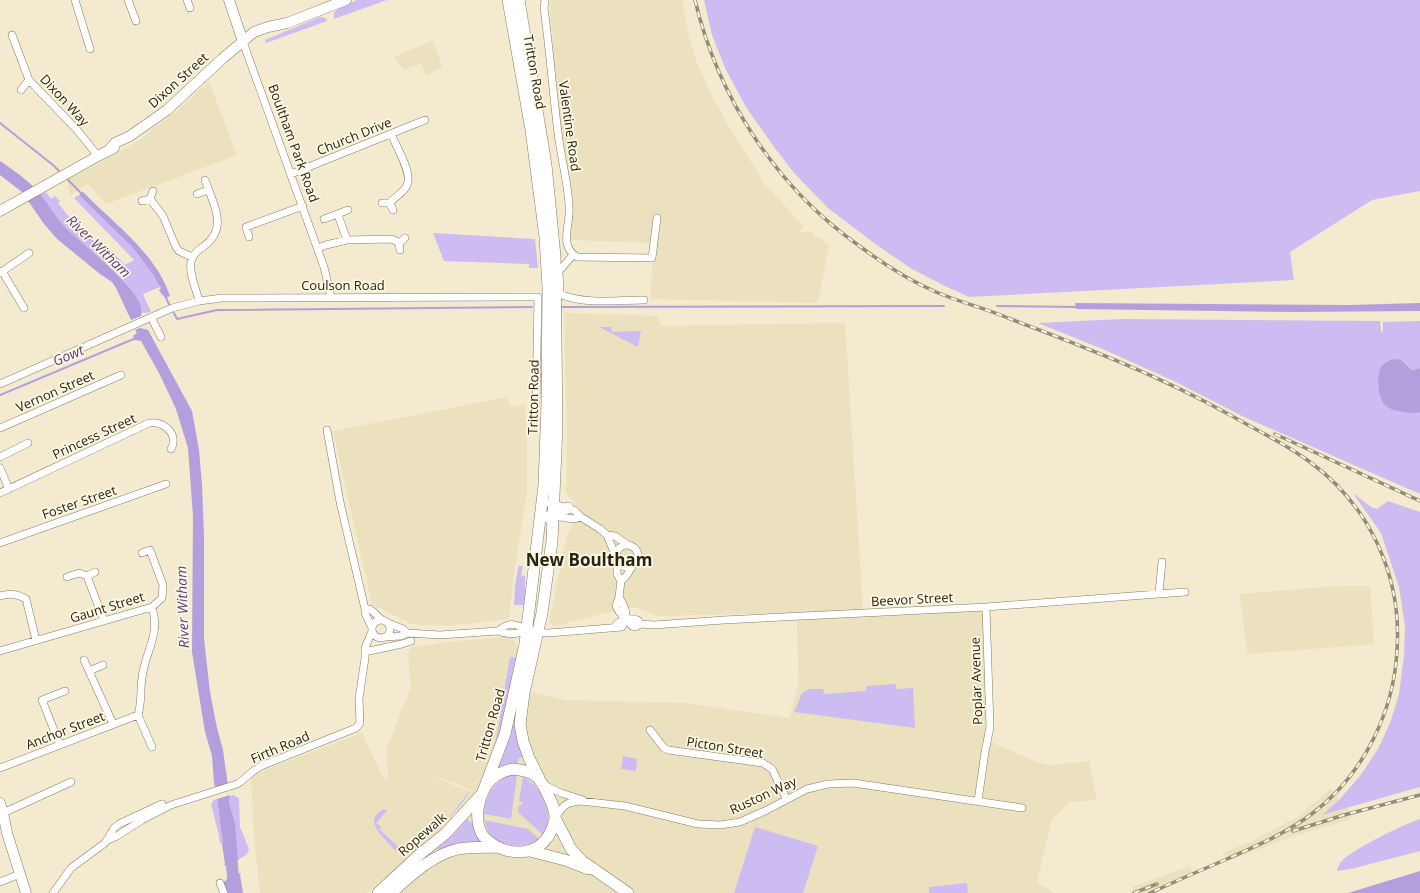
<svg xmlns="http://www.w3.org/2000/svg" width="1420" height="893" font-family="'Open Sans',sans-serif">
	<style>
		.built { fill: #ebe1be; fill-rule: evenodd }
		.green { fill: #cdbcf1 }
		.water { fill: #b39fdd }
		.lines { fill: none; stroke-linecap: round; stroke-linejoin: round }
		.stream { stroke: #b39fdd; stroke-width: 2 }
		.river { stroke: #b39fdd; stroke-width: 12 }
		.street-casing { stroke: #847c64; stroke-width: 8 }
		.secondary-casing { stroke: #847c64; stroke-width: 11 }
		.primary-casing { stroke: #847c64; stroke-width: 12 }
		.street { stroke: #fff; stroke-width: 7 }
		.secondary { stroke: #fff; stroke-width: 10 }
		.primary { stroke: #fff; stroke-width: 11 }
		.rail-casing { stroke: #928c79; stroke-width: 3.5 }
		.rail { stroke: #fef8e2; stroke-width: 2; stroke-dasharray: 6; stroke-linecap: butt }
		.labels { text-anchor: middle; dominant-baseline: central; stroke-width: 3.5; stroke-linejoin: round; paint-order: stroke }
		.street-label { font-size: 13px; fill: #262319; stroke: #fef8e2 }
		.water-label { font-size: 14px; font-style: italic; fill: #593c86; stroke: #fef8e2 }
		.district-label { font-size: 17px; font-weight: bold; fill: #262319; stroke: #fef8e2 }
	</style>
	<rect width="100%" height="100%" fill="#f3eacf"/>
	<path class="built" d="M551 0H682L689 37 697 63 711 94 729 127 764 183 804 227 798 232H813V237H819L829 245 818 303 650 299 654 243 571 240 569 236 563 152 552 45 553 37 550 21Z
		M433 40 442 67 426 75 421 63 404 70 394 57Z
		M209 82 237 155 106 204 88 184 70 196 67 180 117 154 140 140 179 109Z
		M564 313 658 316 660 326 845 323 863 611 657 616 635 607 613 611 555 626 549 623 566 539 577 515V507L566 492 567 439Z
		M508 397 510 407 525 404 527 437V492L514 572 509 619 446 626 412 624 372 604 333 431Z
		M1340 586H1370L1374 644 1247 654 1240 594Z
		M986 607 988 741 1042 764 1053 765 1089 761 1097 800 1069 802 1051 821 1037 883 1055 893H372L385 878 366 893H260L254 836 251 775 362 733 384 780 388 779 387 745 391 739 402 708 411 688 408 653 411 647 457 641 504 637 507 636 514 640 518 648 512 688 565 700 685 703 789 718 798 687 797 616ZM428 775 452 782 471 790 457 809 439 828 469 791Z
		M1331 788 1339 800 1323 814 1348 807 1351 819 1291 837 1227 861 1223 853 1250 842 1299 816Z
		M1190 866 1193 875 1153 893H1134L1132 887Z"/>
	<path class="green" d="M357 0H387L334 19V14L336 10Z
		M704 0H1420V191L1372 200 1290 252 1294 280 969 297 945 286 912 269 878 246 828 208 795 174 774 147 746 107 726 70 712 35Z
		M320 17 325 18 327 21 266 43 265 40Z
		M46 192 51 199 55 196 60 201 58 203C70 218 78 228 93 240 105 249 114 252 125 265L134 260 74 198 79 195 132 247 146 265 151 268 159 280 160 287 143 294 151 312 144 313 142 312C135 280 96 257 73 235 60 223 50 209 40 195Z
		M433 233 535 239 538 268H529V264L444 261Z
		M1123 319 1380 321 1381 332 1383 331V322L1420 321V368L1412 370 1406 364 1415 413 1420 412V494L1242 416 1176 382 1105 350 1038 323Z
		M599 327H611L612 332 641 331 638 347Z
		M1353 493 1371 507 1377 509 1388 501 1420 512V787L1322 815 1339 800 1360 776 1378 749 1390 723 1399 694 1404 656 1405 626 1399 587 1381 533Z
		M519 566H523L521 575 525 576V599L524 605H514L515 586 518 568Z
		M510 657 517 658 506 714 494 751Z
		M896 684V689L913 688 915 728 794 712 802 693 810 689H823L824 694 866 691V686Z
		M513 718H516L519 745 523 757 518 759V764H508L498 768Z
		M623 756 637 759 636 771 621 769Z
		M513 775H517L511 819 484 814C485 795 494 780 513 775Z
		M523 777C537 782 549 804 548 819 548 825 545 830 543 835L518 812 519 805H522V802L519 801Z
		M470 790C467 802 425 844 413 851 407 854 400 854 395 850 384 837 361 821 384 809L387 811 376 823 381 827 379 829 404 852C422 854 460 804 470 790Z
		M233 795 239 798 240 827 249 849 247 854 238 860 229 803 230 796Z
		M217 799 223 843 222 844 220 843 219 835 211 804 214 800Z
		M467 819 470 822H473L474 829 484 844 440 851 438 848 452 836Z
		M1420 819V851L1355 868 1337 871C1338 868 1339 864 1341 862 1349 851 1406 823 1420 819Z
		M484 820 528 829 539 839C526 848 505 848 493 837 488 833 486 826 484 820Z
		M755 827 818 846 803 893H734Z
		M967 883 968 893H929V887Z"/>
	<path class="water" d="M0 161C15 171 28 180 40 194 48 204 55 216 64 226 79 243 150 293 141 316L131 320 116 288 112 282 100 274 57 239 44 224 22 192 0 175Z
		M83 192C114 224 155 252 170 296L166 298 164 295 163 296 159 290 161 288 159 285V280L151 268 146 265 132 247 79 195Z
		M1075 303 1350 305 1420 303V311L1294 312 1076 309Z
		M140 328 148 330 192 411 199 450 202 485 204 536V639L210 692 217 728 223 750 228 786 216 789 214 783 212 756 205 732 192 652 193 516 188 448 176 409 160 375 141 341 135 340 133 336 137 333 135 330Z
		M1395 359 1401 360 1412 370 1420 368V412C1415 414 1410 413 1404 412 1398 411 1391 410 1386 406 1378 400 1376 376 1381 367 1384 363 1390 360 1395 359Z
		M230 795 229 803 235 824 238 860 224 866 225 864 222 844 223 843 217 799Z
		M1420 871V893H1348Z
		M241 873 240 875 243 893H226L223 882 227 880 226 879Z"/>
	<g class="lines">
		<path class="stream" d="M0 123 53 165 59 171
			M68 180 82 194
			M147 265 156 277 160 285
			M165 296 169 304
			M997 306 1077 307
			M562 307 944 306
			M174 313 177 319 217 310 532 307
			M0 395 136 338"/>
		<path class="river" d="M230 846 234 886 235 893"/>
		<g class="street-casing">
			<path id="street" d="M75 0 90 49
				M128 0 136 21
				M187 0 190 8
				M545 0 544 8C550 52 553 96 559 140 562 162 568 184 569 206 571 225 558 245 577 257L652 258 657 218
				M12 35 29 80 77 130 98 156
				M243 42 324 267 331 297
				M21 90 29 80
				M291 174 425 120
				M197 194 208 190
				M150 199 163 216 176 247 179 251 192 257
				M142 201 150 199 153 191
				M382 203H390L393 210
				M390 203C395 196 404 193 407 185 413 174 396 146 391 134
				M338 215 347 240
				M324 219 348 210
				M249 237 246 227 303 206
				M318 248 326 245 347 240 392 239 399 243
				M400 250 399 243 405 238
				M573 255 559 271 560 294C585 305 617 300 644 300
				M2 271 24 308
				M0 273 29 253
				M199 301C196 288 189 275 191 262 192 255 198 250 204 246 229 228 213 203 205 180
				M151 317 161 337
				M0 384 172 308 199 301 222 298 538 297 536 404
				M0 428 121 375
				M327 430 340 502 365 609V613L372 628
				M0 457 28 443
				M0 468 9 489
				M0 493 149 423C164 421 179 434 171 449
				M542 502 554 504 574 510 581 517 600 529 607 535 616 557
				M540 514 574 519 581 517
				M607 535 615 536 628 545
				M0 543 166 484
				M616 556a11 11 0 1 1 22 0a11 11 0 1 1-22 0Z
				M617 561V574L621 581
				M633 565 627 575 621 581 619 597 616 606C619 615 626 618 632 626L636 627 640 624 654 625 724 620 986 607 1185 592
				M87 576 95 572
				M67 577 79 573 87 576 104 621
				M1159 593 1162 562
				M0 596C10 593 17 594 26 599L36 640
				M152 607C161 635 145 651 142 678 140 690 142 702 138 715L152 747
				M365 609H370L382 620
				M372 629a9 9 0 1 1 18 0a9 9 0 1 1-18 0Z
				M388 623 403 629 407 633 440 635 498 631C508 635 518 635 527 629
				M614 627C620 619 628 617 638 620L640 624
				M498 631C510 621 514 624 527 629 534 632 542 633 549 633L622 627C628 614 627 610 619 597
				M384 637 401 636 407 633
				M0 651 152 607 162 598 163 585 150 550 142 553
				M369 651 402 644 411 641
				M84 660 113 724
				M89 671 103 665
				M650 730 664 748 668 750 763 763 772 769 786 798
				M60 745 42 700 65 691
				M0 768 138 715
				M544 785 561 793 583 800
				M978 801 985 752 990 727 986 607
				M3 813 71 782
				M555 817 564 806 569 803 580 801 625 806 698 824 720 825 740 822 767 810 807 789 828 784 853 783 1022 808
				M108 840 117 836 142 820 171 805 237 784C246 779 251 771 261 766L356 728 360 723 359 699 365 658V648L372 631
				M0 882 20 874
				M220 883 224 893
				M53 893 71 868 105 843 114 828 119 824 162 804"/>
		</g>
		<g class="secondary-casing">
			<path id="secondary" d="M229 0 243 42
				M109 150 115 143 130 136 167 110 222 59 254 32 268 27 287 23 346 0
				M0 211 98 156 114 148
				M0 803 3 813 7 833 26 893"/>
		</g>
		<g class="primary-casing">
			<path id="primary" d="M519 0 546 165 555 256 557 427 552 541 542 613 524 693 520 724 523 741 529 758 539 778
				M550 519 562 510 568 508
				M512 769C533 771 539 775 547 793 551 801 555 808 555 817 555 821 553 827 551 831 539 858 506 857 486 839 471 825 478 789 493 778 499 773 505 771 512 769Z
				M484 789 505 734 525 644 544 485 547 404 548 287 545 237 531 130 508 0
				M555 818 571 849 582 861 628 893
				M530 851 565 860 588 869
				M378 893 419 855 445 834 480 796
				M391 893C410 876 432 855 458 849 471 847 484 847 498 847"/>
		</g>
		<use href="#street" class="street"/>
		<use href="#secondary" class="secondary"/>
		<use href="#primary" class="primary"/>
		<g class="rail-casing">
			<path id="rail" d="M695 0C718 97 776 187 858 245 882 263 908 280 936 292 959 302 984 308 1008 318 1085 347 1160 376 1232 416 1258 431 1286 444 1310 462 1370 506 1402 576 1397 650 1394 712 1363 775 1313 813 1287 833 1256 846 1227 859 1201 870 1176 881 1150 893
				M1275 434 1420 501
				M1293 831 1344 815 1420 795
				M1134 893 1157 884"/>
		</g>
		<use href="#rail" class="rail"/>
	</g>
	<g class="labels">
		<g class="street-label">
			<text transform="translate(535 72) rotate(80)">Tritton Road</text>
			<text transform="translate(178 80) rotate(-42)">Dixon Street</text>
			<text transform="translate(65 100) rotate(47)">Dixon Way</text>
			<text transform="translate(570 126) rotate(82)">Valentine Road</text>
			<text transform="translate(354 136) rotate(-22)">Church Drive</text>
			<text transform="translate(294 143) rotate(70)">Boultham Park Road</text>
			<text x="343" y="285">Coulson Road</text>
			<text transform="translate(55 391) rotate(-24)">Vernon Street</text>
			<text transform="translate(533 397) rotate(-89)">Tritton Road</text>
			<text transform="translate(94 436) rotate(-25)">Princess Street</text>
			<text transform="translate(79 502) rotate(-19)">Foster Street</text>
			<text transform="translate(912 599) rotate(-3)">Beevor Street</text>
			<text transform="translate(107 607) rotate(-17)">Gaunt Street</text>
			<text transform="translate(976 681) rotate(-92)">Poplar Avenue</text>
			<text transform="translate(490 725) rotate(-74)">Tritton Road</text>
			<text transform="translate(65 730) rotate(-21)">Anchor Street</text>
			<text transform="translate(280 747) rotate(-23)">Firth Road</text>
			<text transform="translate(725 747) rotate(9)">Picton Street</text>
			<text transform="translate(763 795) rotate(-25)">Ruston Way</text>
			<text transform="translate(422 834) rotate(-41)">Ropewalk</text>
		</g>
		<g class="water-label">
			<text transform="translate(99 246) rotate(44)">River Witham</text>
			<text transform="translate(68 355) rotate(-23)">Gowt</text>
			<text transform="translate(182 607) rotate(-92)">River Witham</text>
		</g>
		<g class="district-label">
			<text x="589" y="559">New Boultham</text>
		</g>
	</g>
</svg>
